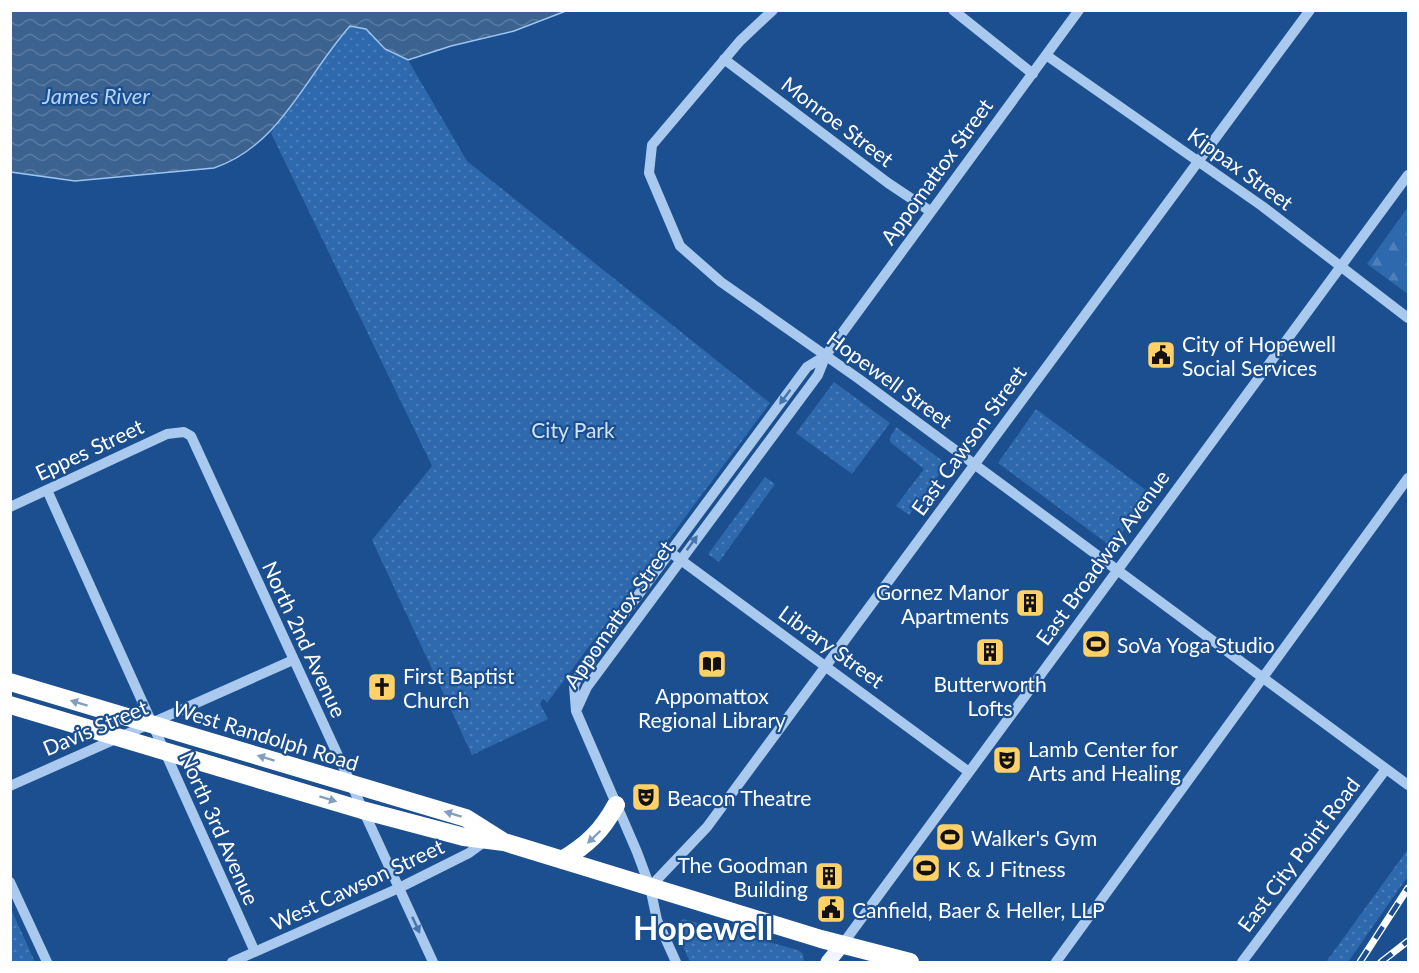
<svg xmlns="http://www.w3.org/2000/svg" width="1419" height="973" font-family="Lato,sans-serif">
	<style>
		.grass { fill: url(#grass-dots) }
		.forest { fill: url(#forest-firs) }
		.water { fill: url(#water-waves); stroke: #9cc4f0; stroke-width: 1.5 }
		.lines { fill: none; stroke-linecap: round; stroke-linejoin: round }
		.minor { stroke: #a9c9ee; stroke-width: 10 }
		.major { stroke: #f0f6ff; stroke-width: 15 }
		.highway { stroke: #fff; stroke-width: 18 }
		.rail-casing { stroke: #fff; stroke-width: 7 }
		.rail { stroke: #1b4f8f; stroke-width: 4.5; stroke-dasharray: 14; stroke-linecap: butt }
		.oneway { fill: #4674ac }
		.oneway2 { fill: #829ec1 }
		.labels { text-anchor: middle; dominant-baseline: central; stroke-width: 4.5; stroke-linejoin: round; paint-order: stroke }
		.street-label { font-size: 21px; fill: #fff; stroke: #1b4f8f }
		.poi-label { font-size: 21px; fill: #fff; stroke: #1b4f8f; text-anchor: start }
		.park-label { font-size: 21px; fill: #cfe3fa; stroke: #1b4f8f }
		.water-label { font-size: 22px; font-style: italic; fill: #b5d3f5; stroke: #1b4f8f }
		.town-label { font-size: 33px; font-weight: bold; fill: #fff; stroke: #1b4f8f }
	</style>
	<defs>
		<pattern id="grass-dots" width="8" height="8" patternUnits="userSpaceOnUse" patternTransform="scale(1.5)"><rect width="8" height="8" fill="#2e69ad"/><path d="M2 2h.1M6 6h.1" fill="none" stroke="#4d80b9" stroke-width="1.8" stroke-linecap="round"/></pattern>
		<pattern id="forest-firs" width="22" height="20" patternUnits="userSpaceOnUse" patternTransform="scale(1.5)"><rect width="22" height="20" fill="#2e69ad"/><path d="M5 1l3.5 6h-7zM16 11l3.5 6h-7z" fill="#4d80b9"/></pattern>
		<pattern id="water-waves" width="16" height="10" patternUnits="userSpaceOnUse" patternTransform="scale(1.5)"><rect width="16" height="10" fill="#3c6290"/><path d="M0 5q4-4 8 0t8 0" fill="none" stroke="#597aa1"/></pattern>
	</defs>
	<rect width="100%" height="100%" fill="#1b4f8f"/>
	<path class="grass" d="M350 26 366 29 385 49 408 60 467 161 770 403 547 703 543 698 540 704 548 719 472 755 372 540 432 466 271 133 332 47Z
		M834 382 890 423 852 474 796 433Z
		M1036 409 1150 493 1112 547 998 463Z
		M896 427 947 464 909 515 896 506 924 469 890 442V438Z
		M765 477 775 484 719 562 708 554Z
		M1408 849V876L1348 962H1326Z
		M10 909H11L35 962H11Z
		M683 919 798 950 803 954 804 962H690L676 931 678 923Z"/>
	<path class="forest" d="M1408 207V294L1367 264Z"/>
	<path class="water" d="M11 10H566V11L514 31 451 46 408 60 385 49 366 29 350 26C306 75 280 146 214 168L75 181 11 172Z"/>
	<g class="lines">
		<path class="minor" d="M773 10 740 41 652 145 649 173 680 246 721 282 859 379 1408 785
			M953 10 1033 74
			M1046 55 1262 206 1408 318
			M724 59 888 183 930 211
			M47 490 255 952
			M10 507 167 434 184 432 191 436 433 962
			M674 555 969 772
			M576 711 587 687 818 375 826 355 1079 10
			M10 786 293 660
			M10 882 47 962
			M650 887 707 827 1310 10
			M842 945 1408 175
			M232 962 399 888 469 853 488 839
			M676 962 657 920 650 887 637 852 576 711 574 686 579 675 807 367 825 356
			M1056 962 1408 478
			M1242 962 1386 769"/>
		<path class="major" d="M828 962 842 945"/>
		<path class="highway" d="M10 682 466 818 504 842
			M10 705 362 810 464 837 504 842 821 939 910 962
			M562 860C587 845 602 831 616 805"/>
		<g class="rail-casing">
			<path id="rail" d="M1360 962 1408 888
				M1381 962 1408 941"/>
		</g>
		<use href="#rail" class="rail"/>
	</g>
	<defs><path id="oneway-solid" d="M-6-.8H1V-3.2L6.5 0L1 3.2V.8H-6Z" transform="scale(1.5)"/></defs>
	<g class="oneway">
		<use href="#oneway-solid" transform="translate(785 397) rotate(127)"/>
		<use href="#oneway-solid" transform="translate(692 543) rotate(-54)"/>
		<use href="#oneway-solid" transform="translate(416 925) rotate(65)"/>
	</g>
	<g class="oneway2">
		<use href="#oneway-solid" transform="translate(79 703) rotate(-163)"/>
		<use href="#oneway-solid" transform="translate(266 758) rotate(-163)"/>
		<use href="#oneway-solid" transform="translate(328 799) rotate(17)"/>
		<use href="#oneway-solid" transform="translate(453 814) rotate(-163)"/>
		<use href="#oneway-solid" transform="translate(594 837) rotate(136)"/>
	</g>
	<defs>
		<g id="civic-square" transform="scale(1.5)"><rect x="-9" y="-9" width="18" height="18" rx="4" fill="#ffd166" stroke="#1b4f8f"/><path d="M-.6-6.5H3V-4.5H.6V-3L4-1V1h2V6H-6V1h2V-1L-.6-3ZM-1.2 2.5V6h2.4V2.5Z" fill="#111"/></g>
		<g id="building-square" transform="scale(1.5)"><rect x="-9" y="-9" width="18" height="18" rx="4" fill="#ffd166" stroke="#1b4f8f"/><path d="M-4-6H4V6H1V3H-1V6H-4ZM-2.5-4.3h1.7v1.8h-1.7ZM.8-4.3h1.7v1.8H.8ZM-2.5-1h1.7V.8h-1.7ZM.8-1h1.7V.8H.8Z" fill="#111"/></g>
		<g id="stadium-square" transform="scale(1.5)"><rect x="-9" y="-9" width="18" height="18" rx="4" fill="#ffd166" stroke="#1b4f8f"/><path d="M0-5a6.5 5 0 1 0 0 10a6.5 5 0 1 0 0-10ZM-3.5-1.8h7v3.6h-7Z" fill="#111"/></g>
		<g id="library-square" transform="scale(1.5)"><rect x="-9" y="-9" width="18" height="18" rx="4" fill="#ffd166" stroke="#1b4f8f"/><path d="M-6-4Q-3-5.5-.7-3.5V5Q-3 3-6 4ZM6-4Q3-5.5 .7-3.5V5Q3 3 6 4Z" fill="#111"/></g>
		<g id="church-square" transform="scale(1.5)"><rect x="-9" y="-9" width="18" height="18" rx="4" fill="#ffd166" stroke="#1b4f8f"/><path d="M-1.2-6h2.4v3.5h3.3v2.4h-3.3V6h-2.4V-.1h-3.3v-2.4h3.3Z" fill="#111"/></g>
		<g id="theatre-square" transform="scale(1.5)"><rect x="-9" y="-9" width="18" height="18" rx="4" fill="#ffd166" stroke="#1b4f8f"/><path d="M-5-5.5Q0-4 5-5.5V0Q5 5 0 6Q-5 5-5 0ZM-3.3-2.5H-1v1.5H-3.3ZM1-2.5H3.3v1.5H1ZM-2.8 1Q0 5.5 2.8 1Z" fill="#111"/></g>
	</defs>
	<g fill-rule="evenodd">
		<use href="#civic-square" x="1161" y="355"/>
		<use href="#building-square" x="1030" y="603"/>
		<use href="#stadium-square" x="1096" y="644"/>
		<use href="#building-square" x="990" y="652"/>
		<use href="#library-square" x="712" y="664"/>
		<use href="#church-square" x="382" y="687"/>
		<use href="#theatre-square" x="1007" y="760"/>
		<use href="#theatre-square" x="646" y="797"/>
		<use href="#stadium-square" x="950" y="837"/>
		<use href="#stadium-square" x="926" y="868"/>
		<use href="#building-square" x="829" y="876"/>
		<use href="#civic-square" x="831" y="909"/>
	</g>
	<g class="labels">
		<g class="street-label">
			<text transform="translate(838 121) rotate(37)">Monroe Street</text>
			<text transform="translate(1241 168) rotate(36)">Kippax Street</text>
			<text transform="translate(936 171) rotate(-54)">Appomattox Street</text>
			<text transform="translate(890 379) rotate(36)">Hopewell Street</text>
			<text transform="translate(968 440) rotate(-54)">East Cawson Street</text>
			<text transform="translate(89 449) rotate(-25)">Eppes Street</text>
			<text transform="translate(1102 557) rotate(-54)">East Broadway Avenue</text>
			<text transform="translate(618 614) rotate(-55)">Appomattox Street</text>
			<text transform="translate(305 639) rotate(65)">North 2nd Avenue</text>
			<text transform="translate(832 646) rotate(36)">Library Street</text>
			<text transform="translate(95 727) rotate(-23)">Davis Street</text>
			<text transform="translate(266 735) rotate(17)">West Randolph Road</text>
			<text transform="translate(220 828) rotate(66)">North 3rd Avenue</text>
			<text transform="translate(1298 854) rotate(-53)">East City Point Road</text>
			<text transform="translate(357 884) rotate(-25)">West Cawson Street</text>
		</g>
		<g class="poi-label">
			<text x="1182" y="343">City of Hopewell<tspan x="1182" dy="24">Social Services</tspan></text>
			<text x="1009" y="591" text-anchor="end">Gornez Manor<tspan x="1009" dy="24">Apartments</tspan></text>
			<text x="1117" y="644">SoVa Yoga Studio</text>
			<text x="403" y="675">First Baptist<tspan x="403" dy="24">Church</tspan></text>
			<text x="990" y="683" text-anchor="middle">Butterworth<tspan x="990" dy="24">Lofts</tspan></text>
			<text x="712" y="695" text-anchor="middle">Appomattox<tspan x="712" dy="24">Regional Library</tspan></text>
			<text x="1028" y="748">Lamb Center for<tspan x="1028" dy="24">Arts and Healing</tspan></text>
			<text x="667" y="797">Beacon Theatre</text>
			<text x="971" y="837">Walker's Gym</text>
			<text x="808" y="864" text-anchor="end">The Goodman<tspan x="808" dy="24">Building</tspan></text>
			<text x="947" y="868">K &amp; J Fitness</text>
			<text x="852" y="909">Canfield, Baer &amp; Heller, LLP</text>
		</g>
		<g class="park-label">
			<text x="573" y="429">City Park</text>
		</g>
		<g class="water-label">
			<text x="96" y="95">James River</text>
		</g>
		<g class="town-label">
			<text x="703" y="927">Hopewell</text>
		</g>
	</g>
	<rect width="1419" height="973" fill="none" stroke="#ffffff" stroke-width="24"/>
</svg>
